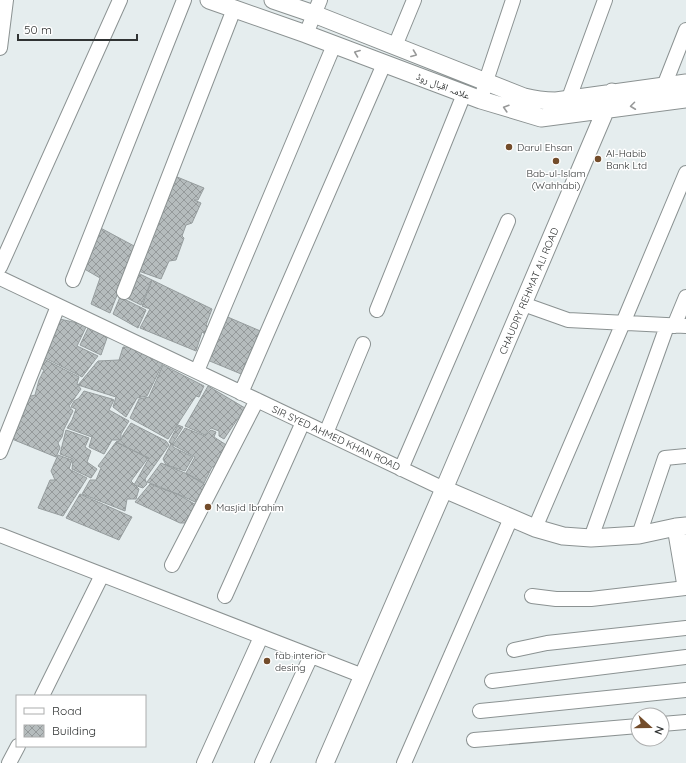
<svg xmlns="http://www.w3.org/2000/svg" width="686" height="763" font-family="Quicksand,'Noto Naskh Arabic',sans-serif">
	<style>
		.building { fill: url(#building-cross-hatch); stroke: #969d9e }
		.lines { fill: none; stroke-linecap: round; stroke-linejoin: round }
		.minor-casing { stroke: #8b9292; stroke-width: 16 }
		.tertiary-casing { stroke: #8b9292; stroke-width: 19 }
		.minor { stroke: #fff; stroke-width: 14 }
		.tertiary { stroke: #fff; stroke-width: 17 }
		.oneway { stroke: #989999 }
		.poi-dot { fill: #734c2a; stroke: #fff; stroke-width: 1.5 }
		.labels { text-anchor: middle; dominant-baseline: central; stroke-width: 3; stroke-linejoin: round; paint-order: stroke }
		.street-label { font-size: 10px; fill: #303333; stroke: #fff }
		.poi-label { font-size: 10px; fill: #303333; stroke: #fff; text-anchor: start }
	</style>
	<defs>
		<pattern id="building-cross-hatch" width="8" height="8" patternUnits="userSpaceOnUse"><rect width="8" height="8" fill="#b5bcbd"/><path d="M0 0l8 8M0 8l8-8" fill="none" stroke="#94999a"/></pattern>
	</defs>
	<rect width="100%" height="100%" fill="#e5edee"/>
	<path class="building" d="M165 172 204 188 198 200H194L201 203 192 223 186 225 182 236 184 238 176 260 169 261 161 279 130 268Z
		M95 225 136 247 110 313 91 304 100 278 81 267Z
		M134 271 152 280 141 305 123 296Z
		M152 280 212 309 206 325 208 327 205 334 202 332 196 351 140 328 150 309 142 306Z
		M120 297 146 310 138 328 113 314Z
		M216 312 265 333 246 376 200 357Z
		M55 318 87 325 77 346 98 356 82 377 43 357Z
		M89 326 108 335 101 355 80 345Z
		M123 347H133L163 363 147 396 137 398 126 417 113 407 116 397 78 385 98 361 119 360Z
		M42 358 79 377 77 384 81 389 69 406 73 411 64 429 62 437 58 443 60 448 56 457 7 437 27 397 35 395 39 380 44 370 37 366Z
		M163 365 204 386 199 397 196 396 168 439 130 418 139 399 149 397Z
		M208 386 245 408 224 439 219 436V431L211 428 205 435 185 426Z
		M84 391 112 399 114 400 109 410 129 421 121 434V440H112L104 454 89 447 92 437 67 428 72 420 76 409 71 407 74 401 79 398Z
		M131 423 166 441 169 445 145 479 147 484 143 488 134 485 149 458 116 442 121 440 123 435Z
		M178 425 183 427 173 443V447L193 457 185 471 166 465 163 459 171 444 169 442Z
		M185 428 205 436 211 430 216 432 214 437 231 448 221 466 212 467 204 483 186 473 195 457 173 445Z
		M66 430 89 438 85 447 91 451 87 462 97 469 91 478 72 469 73 459 60 454Z
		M116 442 148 458 131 481 139 489 136 499H127L125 511 82 494 90 480H96L101 468 98 466Z
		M58 455 72 460 69 469 87 478 63 516 38 508 50 480H55L51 471Z
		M161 463 185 473 206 485 195 502 180 495 147 482Z
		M150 484 179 495 198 506 188 523H180L135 502Z
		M80 494 132 517 119 540 66 518Z"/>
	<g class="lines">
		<g class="minor-casing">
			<path id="minor" d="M306 34 320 0
				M395 46 414 0
				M0 48 6 0
				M662 96 664 86 686 30
				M481 100 486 81 513 0
				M565 109 605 0
				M0 267 120 0
				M0 278 444 489
				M73 280 184 0
				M124 292 234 9
				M523 304 568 320 686 326
				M377 310 464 94
				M674 326 686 297
				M197 371 334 45
				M241 393 384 64
				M326 433 363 344
				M0 452 58 306
				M401 469 508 221
				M535 528 623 323 686 173
				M0 535 363 676
				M639 535 665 458 686 456
				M591 538 667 326
				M172 565 257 400
				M225 596 303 422
				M532 596 556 599H591L686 588
				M514 650 547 643 686 628
				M492 681 686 657
				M42 696 102 575
				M480 711 686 690
				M662 724 686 722
				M474 740 638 726
				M9 763 18 746
				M204 763 261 637
				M262 763 311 656
				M404 763 511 518"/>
		</g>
		<g class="tertiary-casing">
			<path id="tertiary" d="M209 0 306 34 481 100 541 118 686 99
				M273 0 314 14 524 97C535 100 544 101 556 101L686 83
				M444 489 535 528 563 536 591 538 639 535 676 527 686 526
				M676 527 686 586
				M325 763 444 489 606 109 612 92"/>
		</g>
		<use href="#minor" class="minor"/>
		<use href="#tertiary" class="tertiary"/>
	</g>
	<defs><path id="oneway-chevron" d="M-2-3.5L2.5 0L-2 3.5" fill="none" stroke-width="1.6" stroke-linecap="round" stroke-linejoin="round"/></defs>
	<g class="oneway">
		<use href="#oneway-chevron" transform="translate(357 53) rotate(-159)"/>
		<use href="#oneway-chevron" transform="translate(414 54) rotate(21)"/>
		<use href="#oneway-chevron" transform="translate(633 106) rotate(173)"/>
		<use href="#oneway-chevron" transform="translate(506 108) rotate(-163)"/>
	</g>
	<g class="poi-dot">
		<circle cx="509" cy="147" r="4"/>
		<circle cx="598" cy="159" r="4"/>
		<circle cx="556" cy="161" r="4"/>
		<circle cx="208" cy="507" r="4"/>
		<circle cx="267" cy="661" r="4"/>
	</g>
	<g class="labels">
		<g class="street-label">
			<text transform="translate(443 86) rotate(21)">علامہ اقبال روڈ</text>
			<text transform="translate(529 291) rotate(-67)">CHAUDRY REHMAT ALI ROAD</text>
			<text transform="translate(336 438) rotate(25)">SIR SYED AHMED KHAN ROAD</text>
		</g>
		<g class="poi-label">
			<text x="517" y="147">Darul Ehsan</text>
			<text x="606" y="153">Al-Habib<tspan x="606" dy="12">Bank Ltd</tspan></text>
			<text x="556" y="173" text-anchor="middle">Bab-ul-Islam<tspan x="556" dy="12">(Wahhabi)</tspan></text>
			<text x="216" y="507">Masjid Ibrahim</text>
			<text x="275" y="655">fab interior<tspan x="275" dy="12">desing</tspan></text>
		</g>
	</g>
	<rect x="16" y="695" width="130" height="52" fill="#ffffff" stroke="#acadad"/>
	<rect x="24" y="708" width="20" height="6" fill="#ffffff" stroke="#acadad"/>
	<text x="52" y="715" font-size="12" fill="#303333">Road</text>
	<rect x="24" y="725" width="20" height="12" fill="url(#building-cross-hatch)" stroke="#acadad"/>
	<text x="52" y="735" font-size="12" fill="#303333">Building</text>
	<g transform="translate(650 727) rotate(111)"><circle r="19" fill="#ffffff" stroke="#acadad"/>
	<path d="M0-3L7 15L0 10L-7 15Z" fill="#734c2a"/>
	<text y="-6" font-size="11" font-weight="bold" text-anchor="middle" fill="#303333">N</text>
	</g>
	<path d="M18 34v6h119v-6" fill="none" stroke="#303333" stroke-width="2"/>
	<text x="24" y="34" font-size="12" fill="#303333" stroke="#ffffff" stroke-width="3" paint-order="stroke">50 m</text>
</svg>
